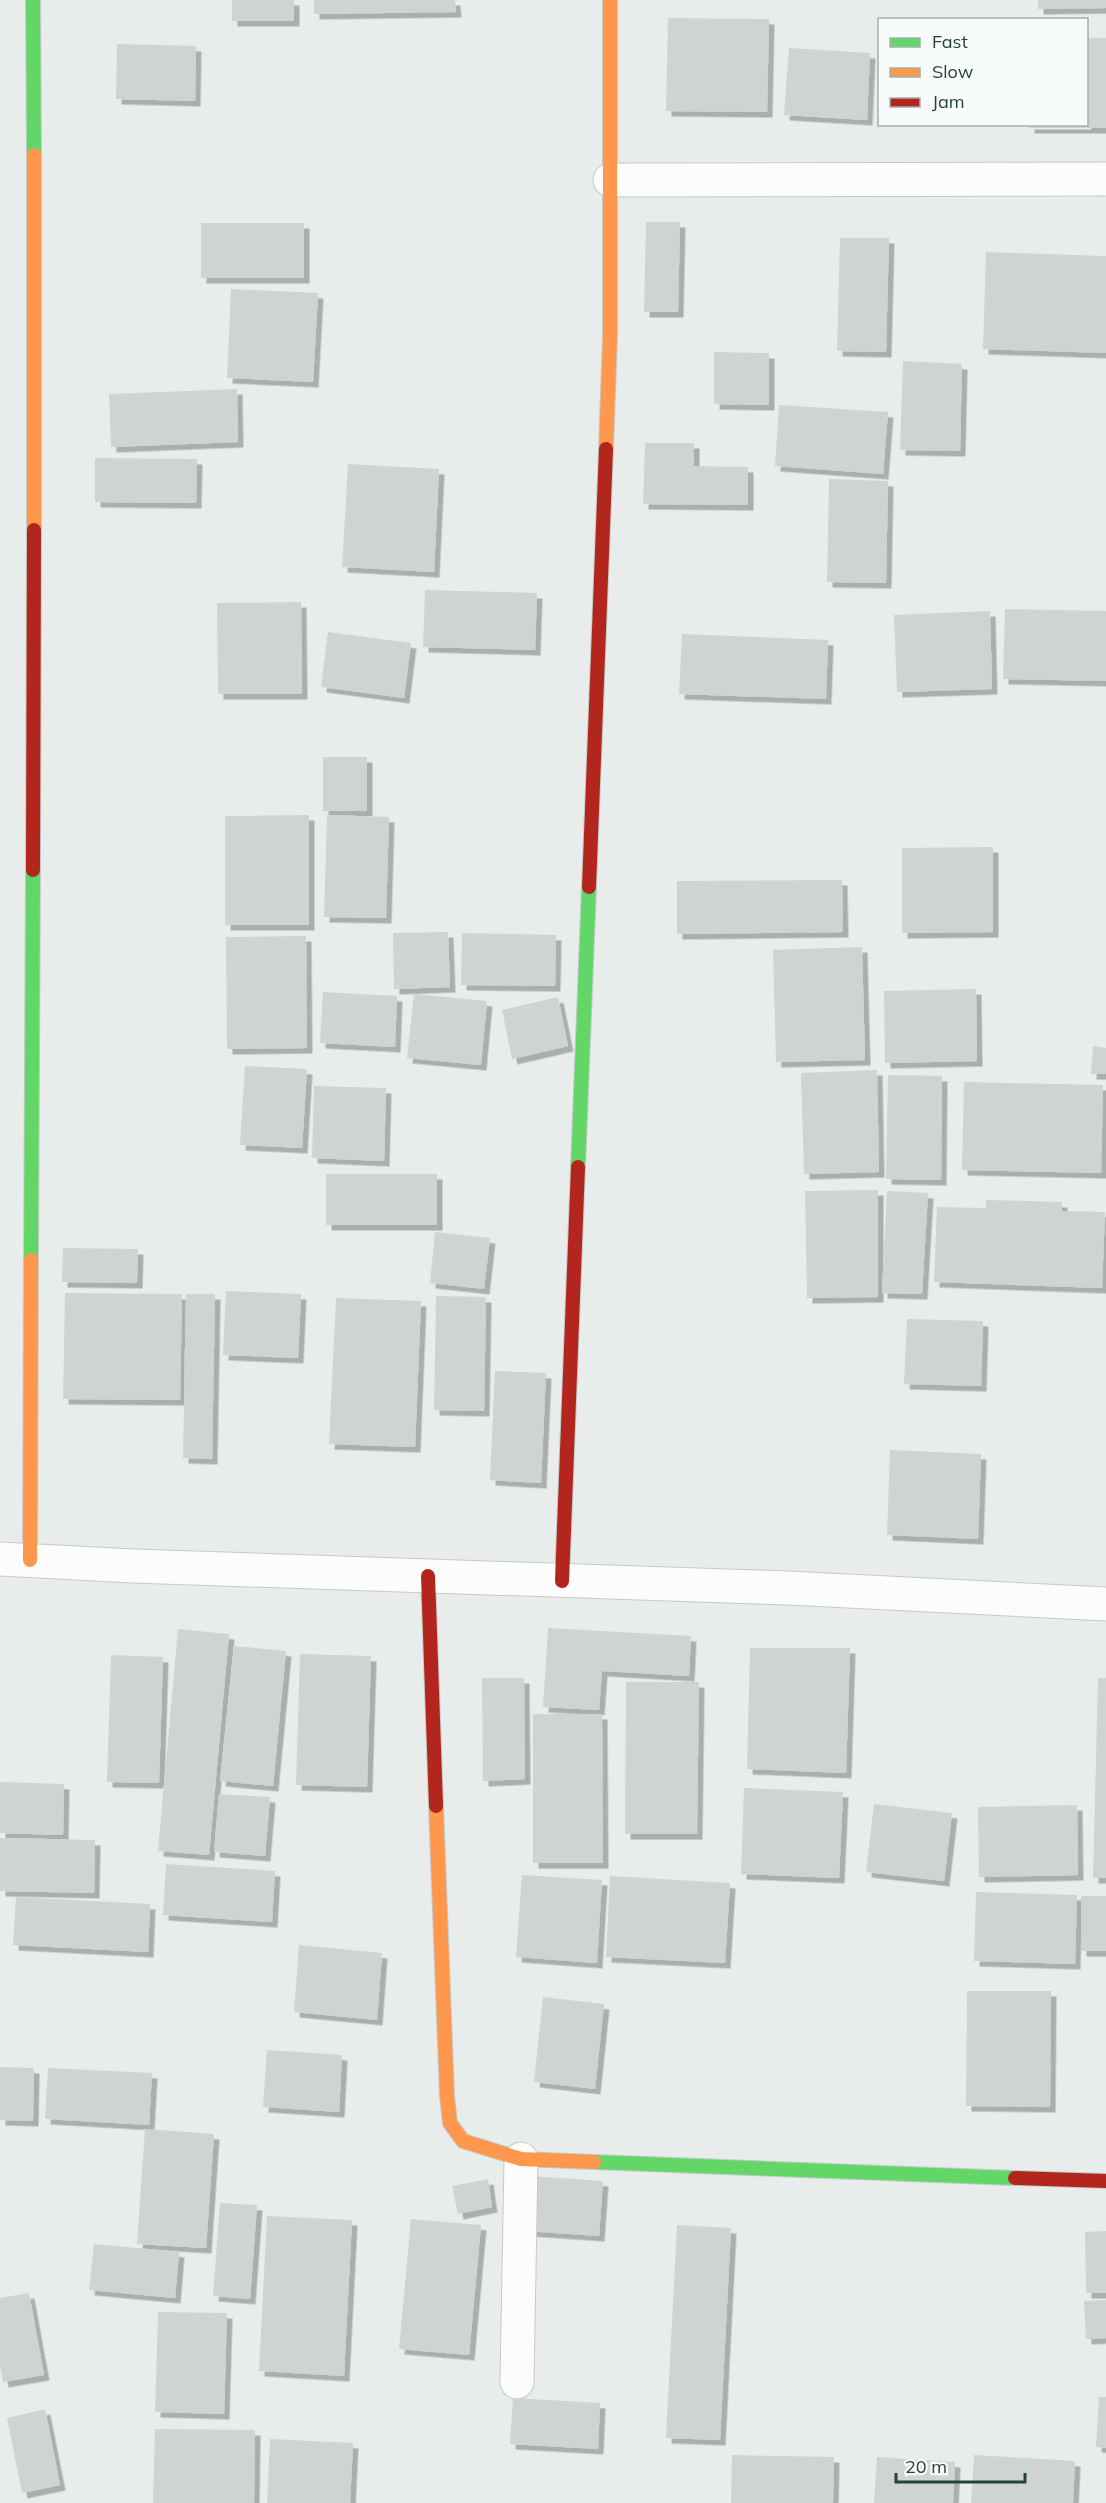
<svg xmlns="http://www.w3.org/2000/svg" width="1106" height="2503" font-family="Mulish,sans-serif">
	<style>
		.building { fill: #cfd4d2; filter: url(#shadow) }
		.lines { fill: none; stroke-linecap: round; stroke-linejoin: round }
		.street-casing { stroke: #c5cac8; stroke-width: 35 }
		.fast-casing { stroke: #c3cbc8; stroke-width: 16 }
		.slow-casing { stroke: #c3cbc8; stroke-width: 16 }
		.jam-casing { stroke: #c3cbc8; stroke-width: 16 }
		.street { stroke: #fcfcfc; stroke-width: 33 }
		.fast { stroke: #63d668; stroke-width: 14 }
		.slow { stroke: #ff974d; stroke-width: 14 }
		.jam { stroke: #b3261e; stroke-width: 14 }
	</style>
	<defs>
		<filter id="shadow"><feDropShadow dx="5.5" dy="5.5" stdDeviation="0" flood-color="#0004"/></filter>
	</defs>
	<rect width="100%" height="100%" fill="#e8edeb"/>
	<path class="building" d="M232 0H294V21H232Z
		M314 0H455L456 12 314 14Z
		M1038 0H1106V8L1038 9Z
		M668 18 769 19 767 112 666 111Z
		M1086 38H1106V128H1029V124H1086Z
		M117 44 196 46 195 101 116 99Z
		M789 48 870 53 867 120 784 115Z
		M646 222H680L678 312H644Z
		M201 223H304V278H201Z
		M840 238H889L886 352 837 351Z
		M986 252 1106 256V353L983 349Z
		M231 289 318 293 313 382 227 378Z
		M714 352 769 353V405L714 404Z
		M903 361 962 364 960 451 900 450Z
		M237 389 238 442 111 447 109 394Z
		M779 405 888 412 883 474 775 466Z
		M645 443H694V466L748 467V505L643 504Z
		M95 458 197 459 196 503 95 502Z
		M348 464 439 469 434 572 342 567Z
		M829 479 888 481 886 583 827 582Z
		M425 590 537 593 535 650 423 647Z
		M301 602 302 694H218L217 603Z
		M1005 609 1106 611V681L1003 679Z
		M990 611 992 689 897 692 894 615Z
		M328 632 411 643 404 698 321 687Z
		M682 634 828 640 826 699 679 694Z
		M323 757H367V811H323Z
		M309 815V925H225V816Z
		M327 815 389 817 386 918 324 917Z
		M993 847V932L902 933V848Z
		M842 880 843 932 677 934V881Z
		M448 932 450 987 394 989 393 933Z
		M462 933 556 935 555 986 461 985Z
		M306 936 307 1048 227 1049 226 937Z
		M862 947 865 1060 776 1062 773 950Z
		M976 989 977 1061 885 1063 884 991Z
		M323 992 397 996 395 1047 320 1043Z
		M414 994 487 1001 481 1065 407 1058Z
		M558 997 568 1046 512 1059 502 1010Z
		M1093 1046 1106 1048V1074H1091Z
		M245 1066 307 1069 302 1148 240 1145Z
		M877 1070 879 1172 804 1174 801 1073Z
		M888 1075 942 1076 941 1180 886 1179Z
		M964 1082 1103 1085 1101 1173 962 1170Z
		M314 1086 386 1088 384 1161 312 1158Z
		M326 1174H437V1225H326Z
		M878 1190V1297L807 1298 805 1191Z
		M887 1191 928 1193 922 1294 882 1293Z
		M986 1200 1062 1202V1211L1105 1212 1102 1288 934 1282 937 1207 986 1208Z
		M435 1232 490 1238 484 1289 430 1283Z
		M63 1248 138 1249 137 1283 62 1282Z
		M226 1291 301 1294 298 1358 223 1355Z
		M65 1293 182 1294 180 1400 63 1399Z
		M186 1294H215L212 1459 183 1458Z
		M436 1296 486 1297 484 1411 434 1410Z
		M336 1298 421 1301 415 1447 329 1444Z
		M907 1319 983 1321 981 1386 904 1384Z
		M495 1371 546 1373 541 1483 490 1480Z
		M890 1450 981 1454 978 1539 887 1535Z
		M548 1628 691 1636 689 1676 602 1671 599 1710 543 1707Z
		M178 1629 229 1634 209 1855 158 1851Z
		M234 1646 286 1651 273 1786 220 1781Z
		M750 1648H850L846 1773 747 1769Z
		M300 1654 371 1656 367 1787 296 1785Z
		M111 1655 163 1657 159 1783 107 1782Z
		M482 1678H524L525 1779 483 1781Z
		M1098 1678H1106V1878H1093Z
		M626 1682H699L697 1834H625Z
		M533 1714H602L603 1863H533Z
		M0 1782 64 1784 63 1835 0 1833Z
		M744 1788 843 1792 839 1878 741 1874Z
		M219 1794 270 1797 265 1856 214 1852Z
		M874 1804 952 1813 944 1881 866 1872Z
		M1077 1805 1078 1875 979 1877 978 1807Z
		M0 1838 95 1840 94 1893 0 1891Z
		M166 1864 275 1871 272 1922 163 1915Z
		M522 1875 602 1880 597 1963 516 1957Z
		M610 1876 730 1883 725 1963 606 1957Z
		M976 1892 1077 1895 1075 1964 974 1961Z
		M1081 1896H1106V1951H1081Z
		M16 1897 150 1904 148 1952 13 1945Z
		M299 1945 382 1953 377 2020 294 2012Z
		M967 1991H1051L1050 2107 966 2106Z
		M543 1997 604 2004 595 2089 534 2082Z
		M267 2050 342 2055 339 2112 263 2107Z
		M0 2067 34 2068 33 2121 0 2120Z
		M48 2068 152 2073 149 2125 45 2119Z
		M145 2129 214 2134 206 2248 137 2244Z
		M530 2176 603 2181 599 2236 526 2231Z
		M488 2179 492 2207 458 2214 452 2186Z
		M220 2203 257 2205 250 2299 213 2296Z
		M267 2216 352 2220 344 2376 259 2371Z
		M411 2219 481 2225 469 2355 399 2349Z
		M677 2225 731 2228 720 2440 666 2438Z
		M1106 2231V2293H1086L1085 2232Z
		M94 2244 179 2252 175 2298 89 2290Z
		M29 2293 44 2375 3 2382 0 2365V2298Z
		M1106 2300V2338L1086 2339 1084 2301Z
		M158 2312 227 2313 224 2414 155 2412Z
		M1099 2397H1106V2448L1096 2447Z
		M513 2398 600 2403 598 2449 510 2444Z
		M45 2409 60 2485 22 2493 7 2418Z
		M155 2429 255 2430 254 2503H153Z
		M270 2439 353 2443 350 2503H267Z
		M732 2455 834 2457 833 2503H731Z
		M974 2455 1075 2461 1073 2503H971Z
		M877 2457 955 2462 953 2503H874Z"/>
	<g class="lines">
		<g class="street-casing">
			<path id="street" d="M610 180 1106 179
				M0 1559 133 1566 788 1588 1106 1604
				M517 2382 521 2159"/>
		</g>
		<g class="fast-casing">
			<path id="fast" d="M33 0 34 155
				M578 1167 589 887
				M31 1260 33 870
				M594 2162 1015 2178"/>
		</g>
		<g class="slow-casing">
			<path id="slow" d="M34 155V530
				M606 449 610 336V0
				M30 1560 31 1260
				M436 1806 447 2096 450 2123 463 2141 521 2159 594 2162"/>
		</g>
		<g class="jam-casing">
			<path id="jam" d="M33 870 34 530
				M589 887 606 449
				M428 1576 436 1806
				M562 1581 578 1167
				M1015 2178 1106 2181"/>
		</g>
		<use href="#street" class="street"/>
		<use href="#fast" class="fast"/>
		<use href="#slow" class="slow"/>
		<use href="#jam" class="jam"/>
	</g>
	<rect x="878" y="18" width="210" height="108" fill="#f7fbf9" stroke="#a3b1ad" stroke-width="1.5"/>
	<rect x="890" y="38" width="30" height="9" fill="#63d668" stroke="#a3b1ad" stroke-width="1.5"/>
	<text x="932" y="48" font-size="18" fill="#24423a">Fast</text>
	<rect x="890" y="68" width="30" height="9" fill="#ff974d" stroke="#a3b1ad" stroke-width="1.5"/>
	<text x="932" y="78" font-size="18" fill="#24423a">Slow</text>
	<rect x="890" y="98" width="30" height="9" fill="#b3261e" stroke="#a3b1ad" stroke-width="1.5"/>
	<text x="932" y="108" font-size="18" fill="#24423a">Jam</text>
	<path d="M896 2473v9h129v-9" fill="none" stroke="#24423a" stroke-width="3"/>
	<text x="905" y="2473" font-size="18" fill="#24423a" stroke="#f7fbf9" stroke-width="4.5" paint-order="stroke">20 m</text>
</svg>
